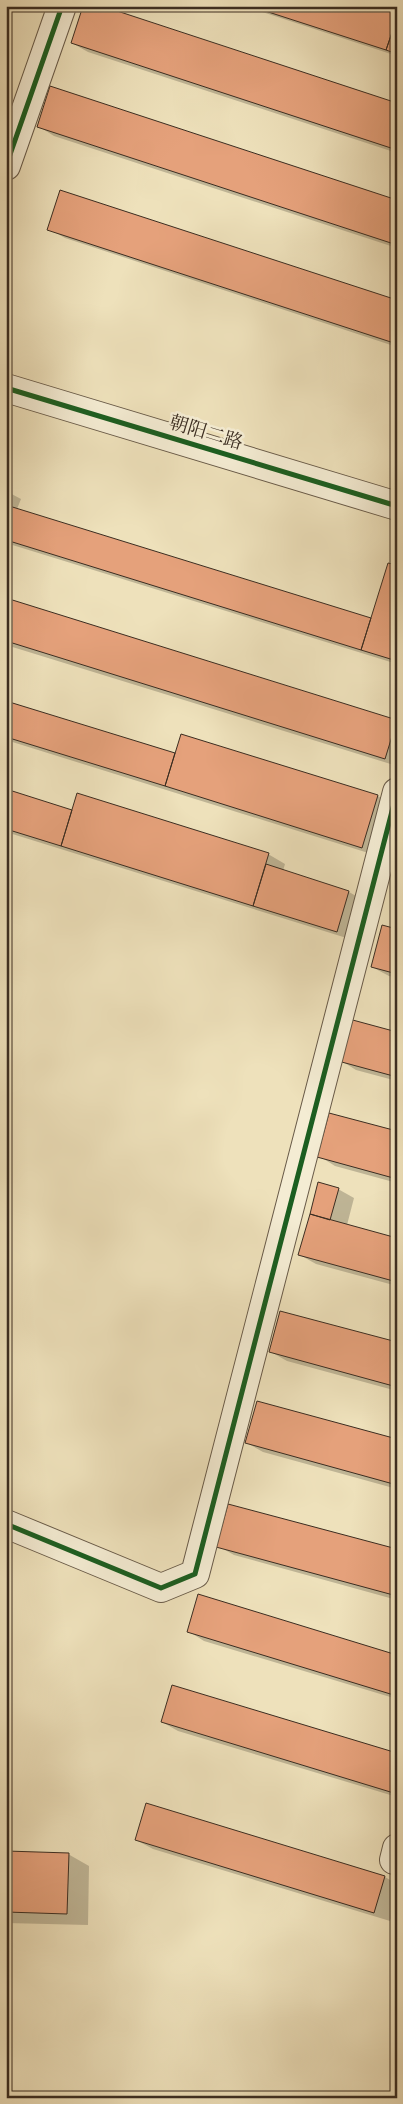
<svg xmlns="http://www.w3.org/2000/svg" width="403" height="2104" font-family="'IM FELL DW Pica','Noto Serif SC',serif">
	<style>
		.shadow { fill: #0003 }
		.building { fill: #e5a17b; stroke: #3b2d21 }
		.lines { fill: none; stroke-linecap: round; stroke-linejoin: round }
		.minor-casing { stroke: #685a48; stroke-width: 30 }
		.tertiary-casing { stroke: #685a48; stroke-width: 30 }
		.minor { stroke: #f4ecd3; stroke-width: 28 }
		.tertiary { stroke: #f4ecd3; stroke-width: 28 }
		.cycleway-casing { stroke: #f4ecd3; stroke-width: 8 }
		.cycleway { stroke: #1b5e20; stroke-width: 5 }
		.labels { text-anchor: middle; dominant-baseline: central; stroke-width: 5; stroke-linejoin: round; paint-order: stroke }
		.street-label { font-size: 19px; fill: #3b2d21; stroke: #f4ecd3 }
	</style>
	<rect width="100%" height="100%" fill="#eee1bb"/>
	<filter id="stains"><feTurbulence type="fractalNoise" baseFrequency=".004" numOctaves="4"/><feColorMatrix values="0 0 0 0 .2 0 0 0 0 .09 0 0 0 0 .02 0 0 0 .5 -.17"/></filter>
	<radialGradient id="worn" r=".72"><stop offset=".6" stop-color="#630" stop-opacity="0"/><stop offset="1" stop-color="#630" stop-opacity=".3"/></radialGradient>
	<path class="shadow" d="M244 6H397V56Z
		M72 43 397 104V153L88 52Z
		M38 126 397 201V248L54 136Z
		M49 229 397 301V347L65 238Z
		M6 491 21 499 17 509 372 620 397 567V664L6 543Z
		M6 600 397 722V766L6 645Z
		M6 702 176 755 378 796 394 806 378 856 6 740Z
		M6 790 73 811 268 854 285 864 283 871 349 892 365 901 353 940 6 832Z
		M397 930V978L389 976 372 967Z
		M397 1033V1081L356 1070 340 1060Z
		M397 1132V1183L335 1166 319 1156Z
		M338 1189 354 1198 347 1225 397 1239V1286L316 1264 300 1255Z
		M397 1343V1391L287 1361 271 1352Z
		M397 1441V1489L263 1452 247 1443Z
		M218 1546 397 1551V1600L234 1555Z
		M188 1631 397 1656V1699L204 1641Z
		M162 1722 397 1755V1797L178 1731Z
		M136 1840 385 1877 397 1884V1899L390 1921 153 1849Z
		M6 1852 68 1854 89 1866 88 1925 6 1923Z"/>
	<path class="building" d="M83 6H102L397 103V150L71 43Z
		M260 6H397V18L386 50 259 9Z
		M397 18V54L386 50Z
		M50 86 397 200V245L37 127Z
		M60 190 397 300V344L47 230Z
		M6 505 371 618 361 650 6 540Z
		M388 563 397 565V661L361 650Z
		M6 598 397 720 385 759 6 641Z
		M6 701 175 753 165 786 6 737Z
		M181 734 378 795 362 848 165 786Z
		M6 789 72 810 61 846 6 829Z
		M77 793 269 853 253 906 61 846Z
		M266 864 349 891 337 932 253 906Z
		M382 925 397 929V974L371 967Z
		M349 1019 397 1032V1077L338 1061Z
		M329 1113 397 1131V1179L317 1157Z
		M318 1182 339 1188 330 1220 310 1214Z
		M310 1214 397 1238V1282L298 1255Z
		M280 1311 397 1342V1387L269 1352Z
		M257 1401 397 1439V1485L245 1443Z
		M228 1504 397 1549V1596L216 1547Z
		M198 1594 397 1655V1696L187 1632Z
		M172 1685 397 1753V1794L161 1722Z
		M146 1803 385 1876 374 1913 135 1840Z
		M6 1851 69 1853 67 1914 6 1912Z"/>
	<g class="lines">
		<g class="minor-casing">
			<path id="minor" d="M6 166 62 6
				M6 1524 161 1588 195 1574 397 792
				M394 1860 397 1848"/>
		</g>
		<g class="tertiary-casing">
			<path id="tertiary" d="M6 388 397 506"/>
		</g>
		<use href="#minor" class="minor"/>
		<use href="#tertiary" class="tertiary"/>
		<g class="cycleway-casing">
			<path id="cycleway" d="M6 166 62 6
				M6 388 397 506
				M6 1524 161 1588 195 1574 397 792"/>
		</g>
		<use href="#cycleway" class="cycleway"/>
	</g>
	<g class="labels">
		<g class="street-label">
			<text transform="translate(206 433) rotate(17)">朝阳二路</text>
		</g>
	</g>
	<rect width="403" height="2104" fill="none" stroke="#eee1bb" stroke-width="25"/>
	<rect x="8" y="8" width="388" height="2089" fill="none" stroke="#3b2d21" stroke-width="2.5"/>
	<rect x="12" y="12" width="378" height="2079" fill="none" stroke="#3b2d21"/>
	<rect width="100%" height="100%" filter="url(#stains)"/>
	<rect width="100%" height="100%" fill="url(#worn)"/>
</svg>
